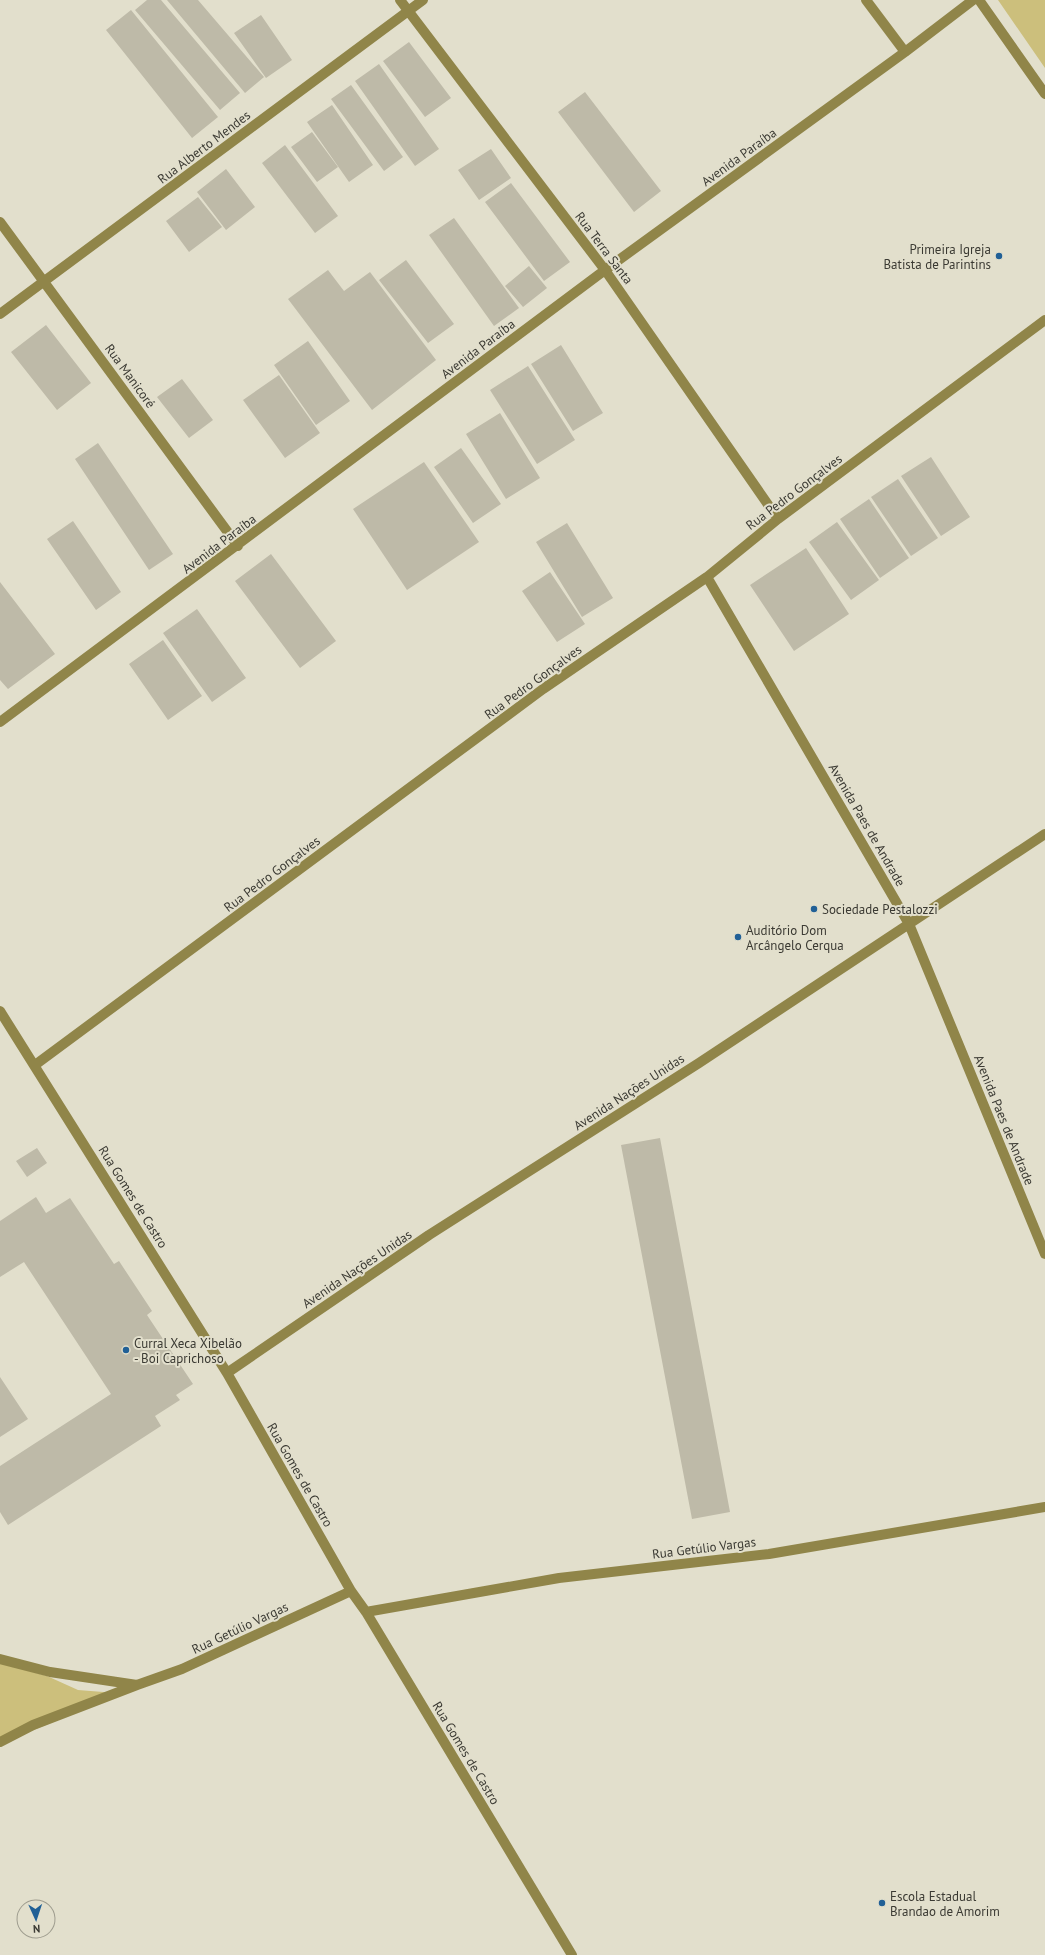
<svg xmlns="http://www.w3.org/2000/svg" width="1045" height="1955" font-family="'PT Sans',sans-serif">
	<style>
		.green { fill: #ccbf7c }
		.building { fill: #bebaa8 }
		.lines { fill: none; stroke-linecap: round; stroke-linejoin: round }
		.minor { stroke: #908549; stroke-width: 10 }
		.poi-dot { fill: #216096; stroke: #e2dfcc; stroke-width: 1.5 }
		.labels { text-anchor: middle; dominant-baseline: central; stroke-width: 4; stroke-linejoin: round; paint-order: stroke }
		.street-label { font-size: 13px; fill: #3b3a33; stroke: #e2dfcc }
		.poi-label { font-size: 13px; fill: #3b3a33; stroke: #e2dfcc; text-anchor: start }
	</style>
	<rect width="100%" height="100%" fill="#e2dfcc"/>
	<path class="green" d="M998 0H1045V68Z
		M0 1663 47 1676 78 1690 116 1693V1696L0 1744Z"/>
	<path class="building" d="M147 0H161L240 93 220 110 135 10Z
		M167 0H198L264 77 245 93Z
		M131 10 218 117 192 138 106 30Z
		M261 15 292 60 266 78 234 33Z
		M409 42 451 98 425 117 383 61Z
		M379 64 439 149 415 166 355 81Z
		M351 85 403 157 384 171 331 99Z
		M585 92 661 191 634 212 558 112Z
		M332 105 373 165 349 182 307 122Z
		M312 132 338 167 317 182 291 147Z
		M285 145 338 216 315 233 262 163Z
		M491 149 511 178 479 200 458 170Z
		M226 169 255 207 226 230 197 192Z
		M511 183 570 262 544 281 485 202Z
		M198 197 222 227 189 252 166 221Z
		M454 218 519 308 494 326 429 235Z
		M406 260 454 324 428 343 379 280Z
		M529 266 547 288 523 307 505 286Z
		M328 270 344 291 370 272 436 360 372 410 288 299Z
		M46 325 91 383 57 410 11 352Z
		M308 341 350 401 316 425 274 365Z
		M561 345 603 413 573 431 531 364Z
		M528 366 575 440 537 464 490 390Z
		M279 375 320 433 285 458 243 400Z
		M182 379 213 420 189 438 157 397Z
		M500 413 540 478 506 499 466 434Z
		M98 443 173 554 149 570 75 459Z
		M461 448 501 504 473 523 434 467Z
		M931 457 970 517 941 536 901 476Z
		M424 462 479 542 407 590 353 509Z
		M898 479 938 538 911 556 871 497Z
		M869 499 909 558 880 578 840 519Z
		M73 521 121 592 96 610 47 539Z
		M837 522 879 580 851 600 809 542Z
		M567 523 613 598 582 617 536 542Z
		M806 548 849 614 794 651 750 585Z
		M271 554 336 641 300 668 235 581Z
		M550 572 585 624 557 642 522 591Z
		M0 582 55 654 8 689 0 680Z
		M197 609 246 678 212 702 163 633Z
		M163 640 202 696 168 720 129 664Z
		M660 1138 730 1512 692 1519 621 1145Z
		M37 1148 47 1163 27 1177 16 1161Z
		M36 1197 46 1213 70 1198 114 1264 119 1261 152 1311 147 1315 193 1384 176 1395 180 1400 155 1416 161 1426 8 1525 0 1512V1466L111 1394 24 1262 0 1277V1221Z
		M0 1377 28 1419 0 1437Z"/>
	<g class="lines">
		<path class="minor" d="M400 0 605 270 778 519
			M866 0 905 52
			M979 0 1045 94
			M0 222 238 546
			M0 314 423 0
			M707 577 909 924 1045 1254
			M0 722 605 270 905 52 973 0
			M0 1011 227 1373 351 1591 366 1612 572 1955
			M35 1065 543 689 707 577 778 519 1045 320
			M227 1373 429 1235 699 1063 1045 834
			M366 1612 559 1578 769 1554 1045 1507
			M0 1659 50 1672 137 1685 182 1669 351 1591
			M0 1742 33 1725 137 1685"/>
	</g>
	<g class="poi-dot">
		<circle cx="999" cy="256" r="4"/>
		<circle cx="814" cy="909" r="4"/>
		<circle cx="738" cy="937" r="4"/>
		<circle cx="126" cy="1350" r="4"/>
		<circle cx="882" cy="1903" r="4"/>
	</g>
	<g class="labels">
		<g class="street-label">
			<text transform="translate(204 147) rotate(-37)">Rua Alberto Mendes</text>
			<text transform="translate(739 157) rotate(-36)">Avenida Paraíba</text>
			<text transform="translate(604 248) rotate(53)">Rua Terra Santa</text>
			<text transform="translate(478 349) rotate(-37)">Avenida Paraíba</text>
			<text transform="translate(130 376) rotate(54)">Rua Manicoré</text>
			<text transform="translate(794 492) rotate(-37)">Rua Pedro Gonçalves</text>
			<text transform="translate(219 544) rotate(-37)">Avenida Paraíba</text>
			<text transform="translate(533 682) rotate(-36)">Rua Pedro Gonçalves</text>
			<text transform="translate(867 825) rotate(60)">Avenida Paes de Andrade</text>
			<text transform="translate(272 874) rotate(-37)">Rua Pedro Gonçalves</text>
			<text transform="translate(629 1092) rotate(-33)">Avenida Nações Unidas</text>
			<text transform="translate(1004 1120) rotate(68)">Avenida Paes de Andrade</text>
			<text transform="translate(133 1197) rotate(58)">Rua Gomes de Castro</text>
			<text transform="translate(357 1269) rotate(-34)">Avenida Nações Unidas</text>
			<text transform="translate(300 1475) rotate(60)">Rua Gomes de Castro</text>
			<text transform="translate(704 1548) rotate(-7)">Rua Getúlio Vargas</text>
			<text transform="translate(240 1628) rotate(-25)">Rua Getúlio Vargas</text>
			<text transform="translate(466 1753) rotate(59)">Rua Gomes de Castro</text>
		</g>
		<g class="poi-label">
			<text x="991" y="249" text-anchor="end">Primeira Igreja<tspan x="991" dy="15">Batista de Parintins</tspan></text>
			<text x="822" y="909">Sociedade Pestalozzi</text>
			<text x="746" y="930">Auditório Dom<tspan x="746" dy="15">Arcângelo Cerqua</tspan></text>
			<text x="134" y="1343">Curral Xeca Xibelão<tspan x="134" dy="15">- Boi Caprichoso</tspan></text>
			<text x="890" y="1896">Escola Estadual<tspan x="890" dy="15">Brandao de Amorim</tspan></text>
		</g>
	</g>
	<g transform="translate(36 1919) rotate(177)"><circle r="19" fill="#e2dfcc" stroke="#9f9d8f"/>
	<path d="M0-3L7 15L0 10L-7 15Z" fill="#216096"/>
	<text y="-6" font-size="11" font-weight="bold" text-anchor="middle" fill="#3b3a33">N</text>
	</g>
</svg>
